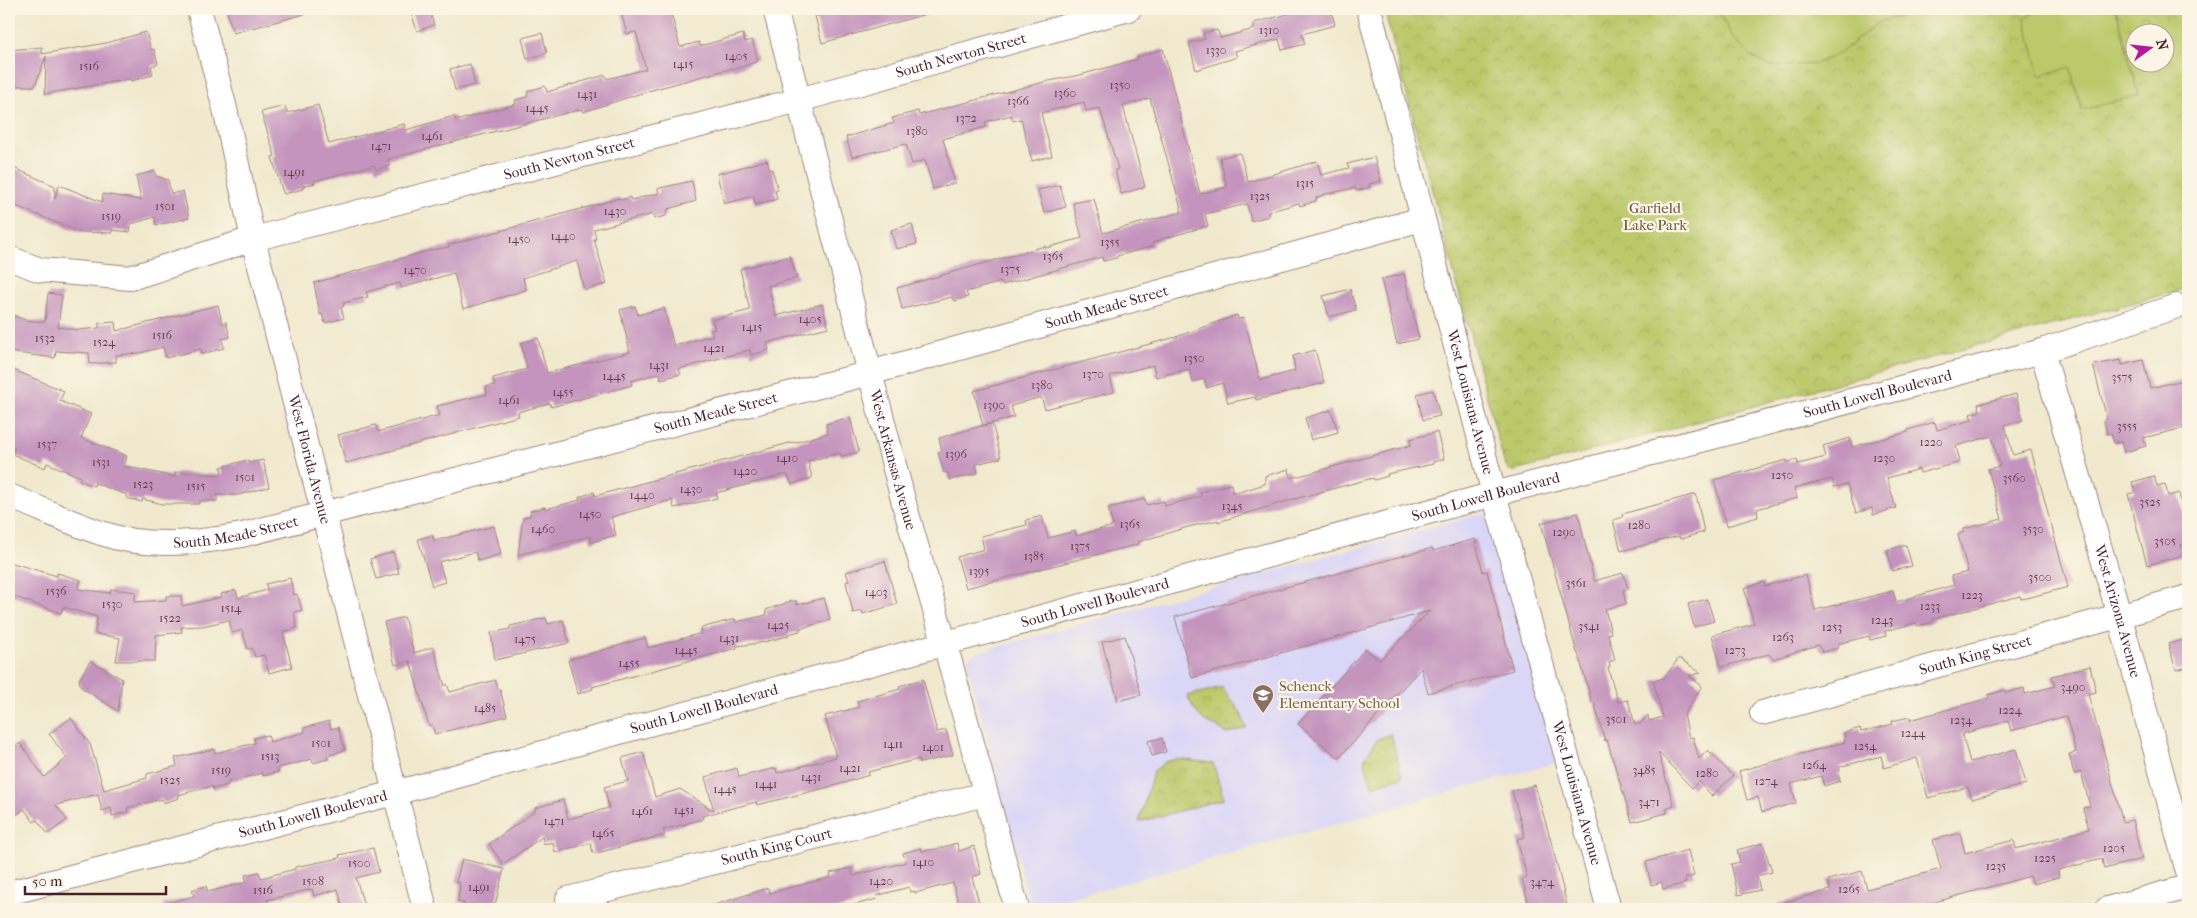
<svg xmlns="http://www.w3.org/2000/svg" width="2197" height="918" font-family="'IM FELL French Canon',serif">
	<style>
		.built { fill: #dad6f7 }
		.park { fill: url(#park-crowns); stroke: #82744b; fill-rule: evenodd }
		.pitch { fill: #bbc96b; stroke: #82744b }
		.building { fill: #c494be }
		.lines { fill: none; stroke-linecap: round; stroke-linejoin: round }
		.minor-casing { stroke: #9d847c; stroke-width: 26 }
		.minor { stroke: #fff; stroke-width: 24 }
		.labels { text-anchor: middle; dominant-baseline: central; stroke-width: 4.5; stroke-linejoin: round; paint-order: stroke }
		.number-label { font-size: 12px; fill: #683c50 }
		.street-label { font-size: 15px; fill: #4a1f2b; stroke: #fcf5e5 }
		.park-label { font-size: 15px; fill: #6c523e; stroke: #fcf5e5 }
		.education-label { font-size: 15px; fill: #785e54; stroke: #fcf5e5; text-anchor: start }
	</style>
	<defs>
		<pattern id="park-crowns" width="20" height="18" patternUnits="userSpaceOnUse" patternTransform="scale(1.25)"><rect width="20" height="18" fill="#bbc96b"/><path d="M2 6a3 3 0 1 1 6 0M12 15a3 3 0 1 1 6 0" fill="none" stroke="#a2ac5d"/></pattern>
	</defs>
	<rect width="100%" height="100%" fill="#fcf5e5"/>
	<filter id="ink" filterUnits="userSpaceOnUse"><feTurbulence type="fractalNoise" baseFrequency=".02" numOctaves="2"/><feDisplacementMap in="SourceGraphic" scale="10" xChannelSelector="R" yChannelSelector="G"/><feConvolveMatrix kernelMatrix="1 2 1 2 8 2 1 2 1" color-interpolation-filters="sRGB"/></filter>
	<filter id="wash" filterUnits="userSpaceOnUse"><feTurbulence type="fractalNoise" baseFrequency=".0096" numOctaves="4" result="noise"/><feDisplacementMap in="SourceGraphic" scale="20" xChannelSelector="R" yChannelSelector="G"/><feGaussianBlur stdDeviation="1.12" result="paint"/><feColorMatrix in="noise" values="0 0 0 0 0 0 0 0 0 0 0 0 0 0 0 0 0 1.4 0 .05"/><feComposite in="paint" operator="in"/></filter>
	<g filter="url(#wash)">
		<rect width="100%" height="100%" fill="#f0e9ce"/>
		<path class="built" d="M1488 514 1559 762 1031 909 968 667V657L981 651 1476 515Z"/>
		<path class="park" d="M1384 9H2188V310L2184 289 1516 471H1510L1504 462ZM2134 32H2164V62H2134Z
			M1222 687 1241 713 1246 728 1226 734C1221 727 1215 727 1208 723 1198 717 1193 707 1187 696Z
			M1391 734 1402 777 1372 786 1364 759 1378 739Z
			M1177 759 1213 763 1224 799 1139 822 1153 772 1165 762Z"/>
		<path class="pitch" d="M1717 9H1927L1879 22 1839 54 1815 64 1769 66 1751 56 1733 37Z
			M2041 9H2116L2139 95 2082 110 2070 67 2040 76 2025 18Z"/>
		<g id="blocks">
			<path class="building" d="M238 9H304L305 14 233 33 227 12Z
				M410 9H429L434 25 417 31Z
				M633 9H670L680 47 699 42 700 46 743 34 745 42 752 40 758 61 733 70V68L648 91 583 112 582 109 388 159 390 166 376 170 374 165 314 181 315 183 303 186V189L284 194 282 190 272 157 275 156 261 112 285 106 287 113 318 105 329 144 404 124 406 130 454 116 456 121 516 104 515 100 527 97 528 91 545 86 547 92 605 75 607 79 646 69 636 32 627 34 621 12Z
				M824 9H929L930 13 822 43 815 16 825 13Z
				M1307 9H1331L1335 25 1302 34 1305 44 1282 50 1279 39 1235 51 1237 57 1196 70 1189 43 1205 39 1203 33 1217 30 1221 38 1254 29V23Z
				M146 32 151 50 154 49 158 64 151 66 153 75 131 81 130 79 45 94 46 56 35 86H9V50L42 47V54L106 43Z
				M542 33 547 53 527 59 522 38Z
				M1163 49 1200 194 1227 187 1220 158 1240 153 1248 182 1317 161 1321 175 1349 168 1347 164 1374 157 1381 181 1369 184 1370 187 1356 191 1355 188 1326 194 1316 198V201L1300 206 1299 203 1268 212 1269 216 1251 221 1247 204 1205 214 1208 226 1165 238 1152 243 1153 246 1117 256V258L1103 261 1102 257 1002 285 1001 282 966 292 968 297 954 301 952 297 902 309 897 288 1045 246 1046 248 1082 238 1073 203 1094 199 1103 233 1182 212 1150 98 1123 106 1145 187 1121 194 1115 170 1118 169 1100 108 1086 111 1084 102 1041 113 1052 156 1032 161 1021 119 1013 121 1011 115 985 122 986 127 943 139 955 183 933 189 925 160 912 164 906 144 852 157 846 137 894 123 892 118 918 111 919 115 1044 82 1080 75 1138 59 1137 57Z
				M470 64 475 85 455 90 450 69Z
				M767 160 770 170 772 169 778 190H775L777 199 756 205 753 196 724 204 717 174Z
				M9 166 55 186V199L59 185 102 202 103 194 141 200 136 176 155 171 156 176 168 180 171 194 183 191 189 218 156 225 155 217 131 224 130 232 112 230V233L79 232 9 203Z
				M692 181 696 201 668 209 666 216 654 219 653 214 594 229 596 239H594L607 284 584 290 577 261 523 278 526 290 463 309 454 273 401 288 400 283 366 292 368 297 343 303 344 306 341 307 344 318 325 323 322 314 320 315 314 283 431 250 449 247V245L595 205 620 198 621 200 630 197 631 200 659 193 658 189 660 188Z
				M1060 185 1066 207 1044 213 1038 190Z
				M912 224 917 244 896 249 891 230Z
				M790 256 797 278 768 286 776 316 822 304 828 327 767 343 769 350 751 355 750 350 679 369 681 374 661 379 660 373 631 381 632 385 551 407 550 403 518 412 519 416 346 463 338 435 376 425 378 432 440 415 437 406 487 394 486 387 495 385 493 378 527 369 521 343 538 338 547 373 630 352 620 310 635 306 638 315 664 308 674 346 713 335 711 330 715 329 712 320 750 310 740 269Z
				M1404 274 1419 339 1397 344 1381 279Z
				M1350 289 1356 310 1329 317 1323 296Z
				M48 293 62 295 58 327 78 330 99 328V323L115 322 116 331 218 305 222 323 226 322 230 337 222 339 224 348 202 354 201 349 166 358 163 347 140 353 116 355V362L90 364 89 353 56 351 55 358 9 352V314L26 320 45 322Z
				M1237 315 1238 319 1244 318 1260 380 1295 371 1293 356 1315 350 1324 383 1256 400 1255 397 1228 403 1223 383 1207 388 1204 379 1193 382 1189 369 1156 377 1153 365 1110 376 1114 392 1045 409 1041 397 1011 406 1014 417 983 426 974 391 1176 337Z
				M2121 360 2122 365 2143 360 2150 388 2188 379V427L2143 438 2146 446 2124 452 2121 442 2114 443 2111 433 2107 434 2104 420 2107 419 2093 365Z
				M9 368 64 391 60 401 91 414 81 438 127 456 124 466 175 477V472L222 475 221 467 248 460 249 463 263 460 269 487 238 495H217V501H199V504H162L143 499 142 502 126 498 127 495 95 483 94 486 79 480 81 477 47 463 45 468 12 454 15 448 9 446Z
				M1433 390 1440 416 1423 420 1417 394Z
				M2016 394 2023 420 2005 425 2013 455 2031 450 2068 587 2031 597 2021 599 2020 596 1933 619V622L1918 626 1916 623 1885 631 1886 636 1870 640 1869 636 1837 644 1838 648 1822 652 1818 645 1773 659 1769 654 1721 667 1712 635 1754 624 1744 588 1764 582 1765 586 1806 575 1815 610 1893 591 1896 602 1954 585 1951 576 1968 572 1958 535 1964 532V529L2002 519 1988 469 2000 466 1992 436 1956 446 1960 462 1920 473 1919 469 1887 478 1896 508 1873 515 1872 508 1856 513 1847 484 1834 487 1832 479 1794 488 1797 498 1757 509 1758 517 1727 526 1714 480 1787 460V462L1797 460 1798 464 1826 457 1823 446 1850 438 1852 447 1908 432V430L1935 422 1937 430 1972 420 1970 414 1980 411 1978 404Z
				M1331 410 1338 432 1311 440 1305 418Z
				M850 417 859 452 841 456 840 453 808 461 812 478 792 484 787 474 716 493 717 498 674 508 672 500 611 517 616 535 591 542 590 536 518 555 523 518 531 515 530 511 545 507 546 509 580 500 579 497 594 492 595 496 793 442 794 443 828 433 826 424Z
				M992 423 1001 458 976 464 978 473 950 480 947 472 944 473 938 452 942 451 939 438Z
				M1437 432 1444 459 1433 462V464L1387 474 1388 476 1374 480 1373 478 1287 501 1218 522V520L1188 527 1138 542 1139 544 966 588 957 557 984 549 981 536 1027 525 1026 520 1042 516 1048 538 1075 531 1076 536 1113 526 1108 508 1145 499 1147 505 1164 501 1165 506 1201 496 1200 492 1231 484 1232 492 1235 491 1236 493 1265 484V476L1289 469 1291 478 1307 474 1411 445 1410 439Z
				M2154 476 2157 486 2165 484 2168 496 2179 493 2188 531V543L2181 545 2184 555 2147 565 2128 494 2135 492 2132 482Z
				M1696 494 1704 532 1680 539 1679 536 1621 551 1613 520 1623 517 1622 514Z
				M1578 513 1594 581 1623 573 1628 589 1623 590 1626 604 1605 609 1611 633 1608 634 1615 660 1609 662 1610 667 1608 668 1618 702 1628 700 1635 725 1641 723 1648 715 1649 721 1663 717 1653 681 1664 678 1679 658 1701 673 1689 676 1702 686 1684 714 1689 738 1693 737 1699 759 1708 750 1733 776 1712 796 1699 781 1692 788 1658 752 1674 806 1666 809 1667 813 1632 822 1607 740 1605 741 1594 702 1592 703 1578 653H1577L1541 523Z
				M494 526 501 554 478 561 475 552 439 562 445 582 432 586 418 539 432 535 434 541Z
				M1475 539 1483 572 1487 571 1513 670 1428 693 1421 668 1339 758 1298 724 1365 649 1380 660 1430 611 1192 678 1175 617 1432 548 1433 551Z
				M1906 545 1912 566 1893 571 1887 550Z
				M393 552 399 573 376 579 370 559Z
				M885 561 897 604 863 614 862 611 853 613 846 582 849 581 846 572Z
				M9 562 57 576V573L81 580 78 589 110 593 111 589 136 592 134 602 166 600V596H181L182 606 222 597 221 594 236 590 238 598 267 590 266 584 290 578 294 595 297 594 302 610 294 612 297 628 283 632 292 667 269 673 264 655 255 657 252 648 248 649 242 630 232 633 229 620 203 626 181 627 182 632 156 635 155 661H116L120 638 95 634 97 617 63 607 61 613 9 595Z
				M824 598 830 620 799 629 800 631 788 634V636L760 643 736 646 737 648 592 687 593 689 578 694 577 691 568 660 645 638 648 648 702 633 701 628 735 619 736 622 767 615 766 610 792 601H796L797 605Z
				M1707 599 1714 621 1694 627 1688 604Z
				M404 617 414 653 433 647 445 686 447 684 450 692 495 680 498 689H500L507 716 435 734 432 725 429 726 410 661 395 665 384 622Z
				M546 618 548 624 563 620 569 643 495 660 491 633 510 629V626Z
				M1125 636 1141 695 1118 701 1102 642Z
				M2188 639V667L2176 670 2168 644Z
				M90 661 122 679 118 711 81 687 79 680Z
				M2090 666 2096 692 2088 694 2123 822 2132 820 2142 859 2104 869 2102 859 2058 870 2059 877 2033 884 2030 876 1924 905 1925 909H1778V904L1830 890 1828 880 1862 871 1867 889 1941 869 1933 840 1960 833 1965 853 2014 840 2016 849 2089 829 2083 808 2090 806 2081 772 2074 774 2069 754 2076 752 2066 716 2011 731 2008 721 1962 734 1970 762 2016 749 2026 784 1972 799 1968 787 1928 798 1917 758 1884 768 1881 756 1839 767 1840 771 1838 772 1840 781 1824 786 1821 776 1791 784 1796 803 1762 812 1758 797 1747 800 1739 771 1845 742 1844 733 1860 728 1861 732 1893 724 1892 721 1909 717 1910 720 1989 698 1988 695 2005 690 2006 693 2024 688 2025 694 2055 686 2052 676Z
				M923 679 937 732 946 730 953 755 920 763 919 759 868 772 869 775 837 785 757 805 756 802 702 816 703 819 663 830 665 835 597 853H593L591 843 555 852 553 842 544 844 542 837 503 864 489 844 535 811V808L563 800 568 819 609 808 604 787 628 781 622 758 643 752 655 797 680 789 714 811 705 777 737 768 739 777 776 768 777 773 836 757 825 716 859 707 857 701 900 689 899 686Z
				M71 718 90 744 104 790 147 778V774L177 766 175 758 214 749 215 753 255 743 254 738 268 735 270 742 305 732 304 728 329 721 331 729 338 727 345 750 327 756 328 759 313 763 312 759 278 768V772L263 776 262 773 228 782V785L213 789 212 786 178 795 179 798 163 803 162 799 127 808 128 812 112 816 111 808 102 811 98 794 56 805 67 820 48 834 37 820 34 822 24 809 9 820V751L20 743 44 777 67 758 49 734Z
				M1162 738 1166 752 1152 756 1148 741Z
				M1535 785 1552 845 1568 909H1530L1522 879 1527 877 1517 839 1525 837 1512 791Z
				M957 843 959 851 974 846 981 874 972 877 980 906 960 909 953 883 915 893V891L910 892 909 887 876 896 877 899 839 909H711V906L768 888 770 893 831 877 830 873 851 868 853 876 906 862 903 853 921 848 922 851 936 849Z
				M1763 843 1772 872 1757 876 1760 890 1738 895 1731 864 1740 862 1737 850Z
				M373 848 379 872 356 878 365 909H343L338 889 314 896 312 889 267 900 270 909H164L163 904 194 896 192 890 206 886 208 892 247 882 245 875 259 872 261 878 295 869V867L340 858 339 855Z
				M1688 850 1694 876 1684 878 1686 883 1663 889 1662 882 1651 885 1646 862Z
				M462 859 504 869 494 909H462L464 903 458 902 460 883 456 882Z"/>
		</g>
	</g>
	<g filter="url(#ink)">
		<use href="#blocks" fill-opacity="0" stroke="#9d847c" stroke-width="1"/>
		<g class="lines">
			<g class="minor-casing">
				<g id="minor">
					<path id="s1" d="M199 9 225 109 253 239 425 909"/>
					<path id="s2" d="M775 9 905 507 950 662 1017 909"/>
					<path id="s3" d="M1369 9 1494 494 1609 909"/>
					<path id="s4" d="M9 258 40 270 130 278 253 239 799 100 1129 9"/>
					<path id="s5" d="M2042 351 2120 617 2188 872"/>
					<path id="s6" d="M9 496C40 508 70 523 101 533 146 549 197 543 242 535L870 373 1422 219"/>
					<path id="s7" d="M1762 713 2188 597"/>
					<path id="s8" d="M9 893 417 787 1494 494 2042 351 2177 306"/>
					<path id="s9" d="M568 899 985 794"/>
					<path d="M2107 909 2188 887"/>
				</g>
			</g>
			<use href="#minor" class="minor"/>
		</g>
	</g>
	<defs>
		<g id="school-pin" transform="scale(1.125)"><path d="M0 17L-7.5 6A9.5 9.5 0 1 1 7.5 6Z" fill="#8d6e63" stroke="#fcf5e5"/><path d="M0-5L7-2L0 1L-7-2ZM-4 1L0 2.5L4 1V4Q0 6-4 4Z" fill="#fff"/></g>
	</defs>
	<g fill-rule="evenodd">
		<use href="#school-pin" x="1263" y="695"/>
	</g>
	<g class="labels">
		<g class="number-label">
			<text x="1269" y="30">1310</text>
			<text x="1216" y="50">1330</text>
			<text x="736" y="56">1405</text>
			<text x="683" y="64">1415</text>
			<text x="89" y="66">1516</text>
			<text x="1120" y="85">1350</text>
			<text x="1065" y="93">1360</text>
			<text x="587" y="94">1431</text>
			<text x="1018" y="101">1366</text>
			<text x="537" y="108">1445</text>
			<text x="966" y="118">1372</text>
			<text x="917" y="131">1380</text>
			<text x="432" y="136">1461</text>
			<text x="381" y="146">1471</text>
			<text x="294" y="172">1491</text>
			<text x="1305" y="183">1315</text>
			<text x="1260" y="196">1325</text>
			<text x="165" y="206">1501</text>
			<text x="615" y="211">1430</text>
			<text x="111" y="216">1519</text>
			<text x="563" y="236">1440</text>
			<text x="519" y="239">1450</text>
			<text x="1110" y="242">1355</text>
			<text x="1053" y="256">1365</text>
			<text x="1010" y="269">1375</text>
			<text x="415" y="270">1470</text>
			<text x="810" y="319">1405</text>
			<text x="752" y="327">1415</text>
			<text x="162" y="335">1516</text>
			<text x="45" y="338">1532</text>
			<text x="104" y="342">1524</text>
			<text x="714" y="348">1421</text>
			<text x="1194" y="358">1350</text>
			<text x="659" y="365">1431</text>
			<text x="1093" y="374">1370</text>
			<text x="614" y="376">1445</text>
			<text x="2122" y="377">3575</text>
			<text x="1042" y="385">1380</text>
			<text x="563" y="392">1455</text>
			<text x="509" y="400">1461</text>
			<text x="994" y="405">1390</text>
			<text x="2127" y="426">3555</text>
			<text x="1931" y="442">1220</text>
			<text x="47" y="444">1537</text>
			<text x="956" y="454">1396</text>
			<text x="787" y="458">1410</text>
			<text x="1884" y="458">1230</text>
			<text x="101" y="462">1531</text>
			<text x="745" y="471">1420</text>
			<text x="1782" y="475">1250</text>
			<text x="245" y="477">1501</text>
			<text x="2014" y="478">3560</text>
			<text x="143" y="484">1523</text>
			<text x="196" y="486">1515</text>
			<text x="691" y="489">1430</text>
			<text x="642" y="495">1440</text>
			<text x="2150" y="502">3525</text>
			<text x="1232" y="506">1345</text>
			<text x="590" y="514">1450</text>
			<text x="1130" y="524">1365</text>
			<text x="1639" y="525">1280</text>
			<text x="543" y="529">1460</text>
			<text x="2033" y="529">3530</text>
			<text x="1564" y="532">1290</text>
			<text x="2165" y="541">3505</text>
			<text x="1080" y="546">1375</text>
			<text x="1034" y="556">1385</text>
			<text x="979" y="571">1395</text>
			<text x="2040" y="577">3500</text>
			<text x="1576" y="583">3561</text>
			<text x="56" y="591">1536</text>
			<text x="876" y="592">1403</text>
			<text x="1972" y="595">1223</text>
			<text x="112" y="604">1530</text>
			<text x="1930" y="606">1233</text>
			<text x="231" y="608">1514</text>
			<text x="170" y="618">1522</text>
			<text x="1882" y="620">1243</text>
			<text x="778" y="625">1425</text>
			<text x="1589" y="626">3541</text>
			<text x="1832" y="627">1253</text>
			<text x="1783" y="637">1263</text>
			<text x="729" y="638">1431</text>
			<text x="525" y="639">1475</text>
			<text x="686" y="650">1445</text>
			<text x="1735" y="650">1273</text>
			<text x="629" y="663">1455</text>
			<text x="2073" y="687">3490</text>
			<text x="485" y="708">1485</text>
			<text x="2010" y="710">1224</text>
			<text x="1616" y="719">3501</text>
			<text x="1961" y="720">1234</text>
			<text x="1913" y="733">1244</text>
			<text x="321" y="743">1501</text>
			<text x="893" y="744">1411</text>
			<text x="1865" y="746">1254</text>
			<text x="933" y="747">1401</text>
			<text x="270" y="756">1513</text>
			<text x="1814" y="765">1264</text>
			<text x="850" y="768">1421</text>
			<text x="221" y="770">1519</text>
			<text x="1644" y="770">3485</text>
			<text x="1707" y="773">1280</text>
			<text x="811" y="777">1431</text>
			<text x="170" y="780">1525</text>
			<text x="1766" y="781">1274</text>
			<text x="766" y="784">1441</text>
			<text x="725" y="789">1445</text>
			<text x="1649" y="802">3471</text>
			<text x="684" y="810">1451</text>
			<text x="642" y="811">1461</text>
			<text x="554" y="821">1471</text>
			<text x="603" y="833">1465</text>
			<text x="2114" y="848">1205</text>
			<text x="2045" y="858">1225</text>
			<text x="923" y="862">1410</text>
			<text x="359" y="863">1500</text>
			<text x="1996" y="866">1235</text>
			<text x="313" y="881">1508</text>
			<text x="881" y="881">1420</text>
			<text x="1542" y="882">3474</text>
			<text x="479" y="887">1491</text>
			<text x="1849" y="889">1265</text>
			<text x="263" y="890">1516</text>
		</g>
		<g class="street-label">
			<text stroke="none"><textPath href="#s4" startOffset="984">South Newton Street</textPath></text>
			<text stroke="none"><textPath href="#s4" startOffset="579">South Newton Street</textPath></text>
			<text stroke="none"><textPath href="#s6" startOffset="1136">South Meade Street</textPath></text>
			<text stroke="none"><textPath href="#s8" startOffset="1934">South Lowell Boulevard</textPath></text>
			<text stroke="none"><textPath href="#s3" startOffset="406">West Louisiana Avenue</textPath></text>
			<text stroke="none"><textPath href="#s6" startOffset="731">South Meade Street</textPath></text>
			<text stroke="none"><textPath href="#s1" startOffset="464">West Florida Avenue</textPath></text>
			<text stroke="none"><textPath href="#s2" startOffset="466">West Arkansas Avenue</textPath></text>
			<text stroke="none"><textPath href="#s8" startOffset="1529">South Lowell Boulevard</textPath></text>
			<text stroke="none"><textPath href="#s6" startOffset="236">South Meade Street</textPath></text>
			<text stroke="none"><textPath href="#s8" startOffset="1124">South Lowell Boulevard</textPath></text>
			<text stroke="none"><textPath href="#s5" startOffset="271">West Arizona Avenue</textPath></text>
			<text stroke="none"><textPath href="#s7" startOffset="221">South King Street</textPath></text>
			<text stroke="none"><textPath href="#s8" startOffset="719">South Lowell Boulevard</textPath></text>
			<text stroke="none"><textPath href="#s3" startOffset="811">West Louisiana Avenue</textPath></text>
			<text stroke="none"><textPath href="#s8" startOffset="314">South Lowell Boulevard</textPath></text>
			<text stroke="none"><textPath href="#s9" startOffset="215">South King Court</textPath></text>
		</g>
		<g class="park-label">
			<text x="1655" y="208">Garfield<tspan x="1655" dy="17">Lake Park</tspan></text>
		</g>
		<g class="education-label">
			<text x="1279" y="686">Schenck<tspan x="1279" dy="17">Elementary School</tspan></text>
		</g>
	</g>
	<rect width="2197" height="918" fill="none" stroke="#fcf5e5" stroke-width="30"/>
	<g transform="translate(2150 48) rotate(75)"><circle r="24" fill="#fcf5e5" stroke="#b59f9b"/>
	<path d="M0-4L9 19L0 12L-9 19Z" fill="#b5179e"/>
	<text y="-8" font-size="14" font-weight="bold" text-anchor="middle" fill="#4a1f2b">N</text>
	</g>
	<path d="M25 886v8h141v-8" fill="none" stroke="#4a1f2b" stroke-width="2.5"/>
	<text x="32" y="886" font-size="15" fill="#4a1f2b" stroke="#fcf5e5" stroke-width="4" paint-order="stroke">50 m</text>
</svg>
